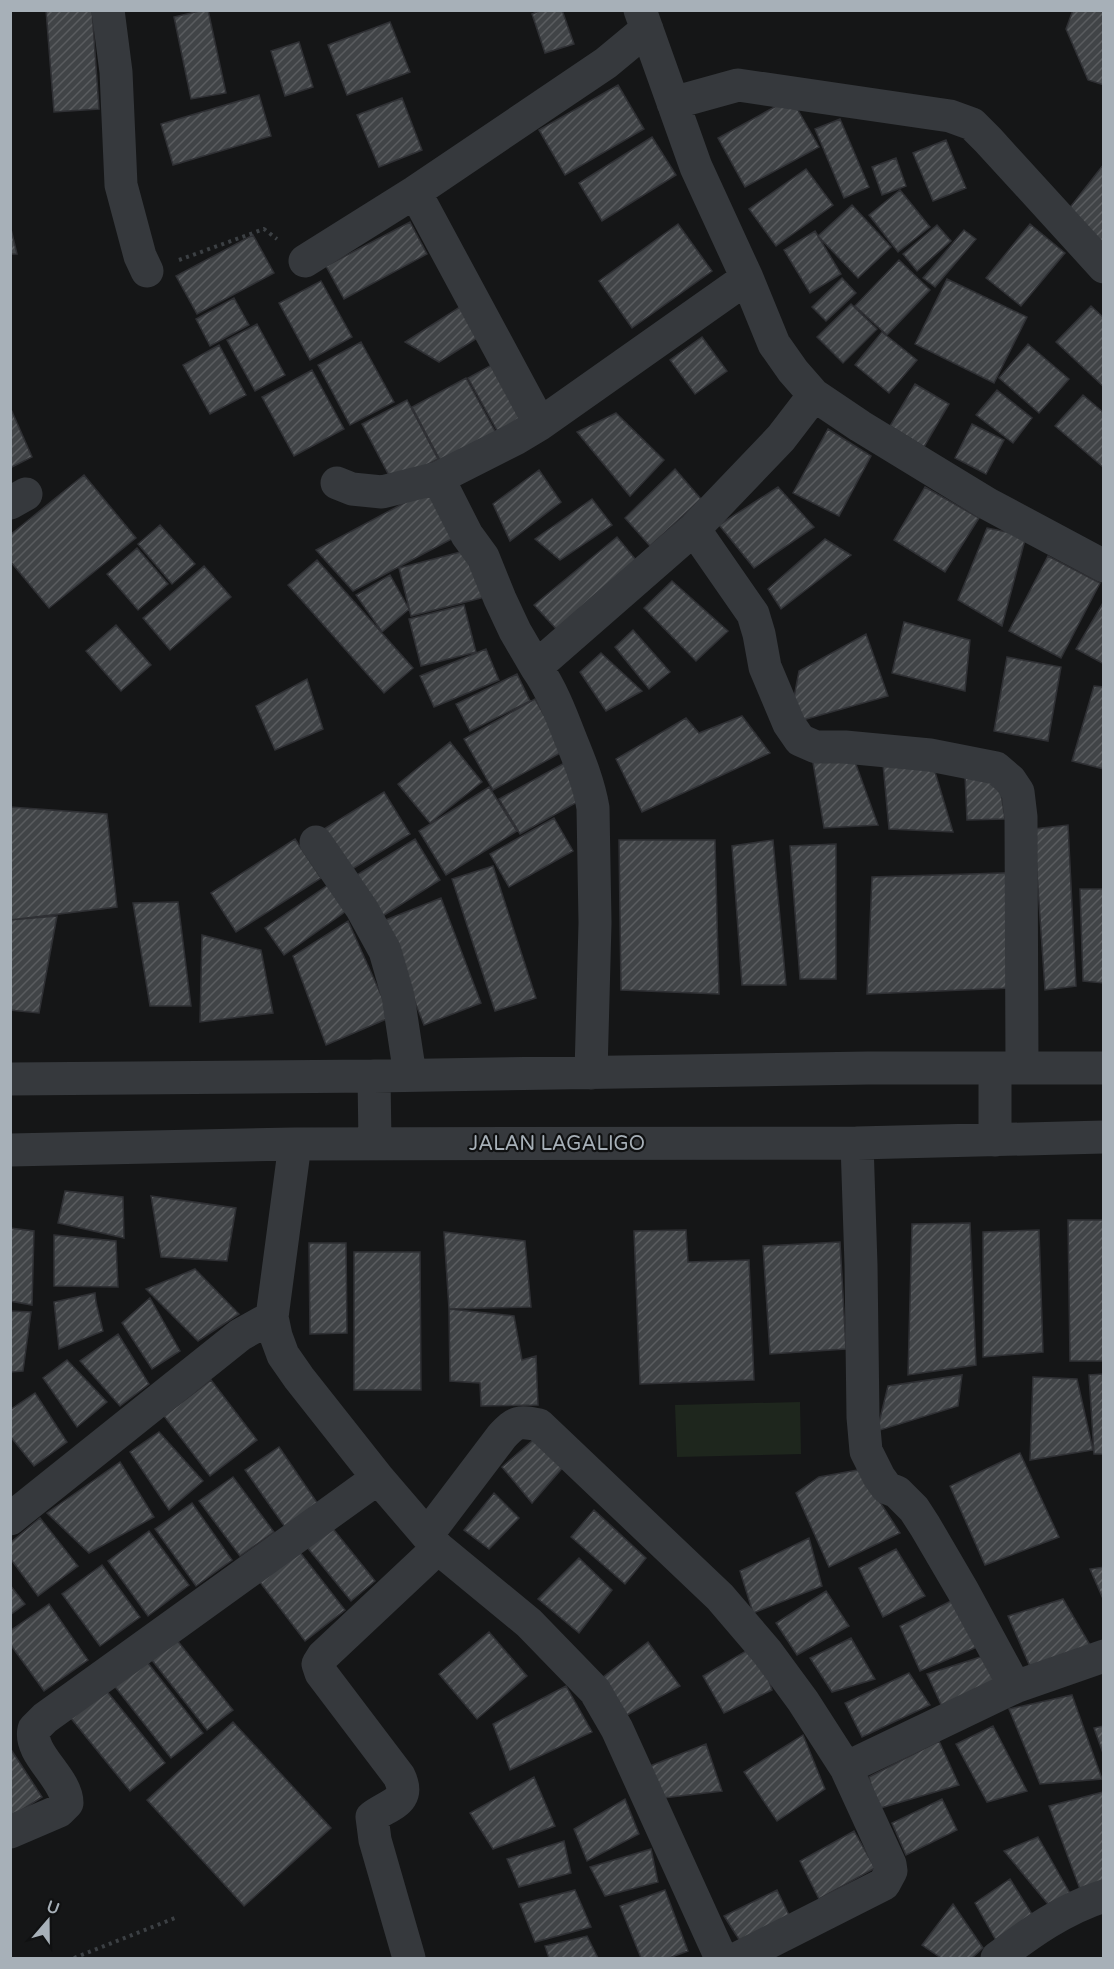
<svg xmlns="http://www.w3.org/2000/svg" width="1114" height="1969" font-family="'Varela Round',sans-serif">
	<style>
		.grass { fill: #1e261d }
		.building { fill: url(#building-hatch); stroke: #2f3034; stroke-width: 1.5 }
		.lines { fill: none; stroke-linecap: round; stroke-linejoin: round }
		.path { stroke: #3c4044; stroke-width: 4; stroke-dasharray: 3 4.5; stroke-linecap: butt }
		.street { stroke: #36393d; stroke-width: 33 }
		.labels { text-anchor: middle; dominant-baseline: central; stroke-width: 4.5; stroke-linejoin: round; paint-order: stroke }
		.street-label { font-size: 20px; fill: #a7b0b8; stroke: #101112 }
	</style>
	<defs>
		<pattern id="building-hatch" width="6" height="6" patternUnits="userSpaceOnUse" patternTransform="scale(1.5)"><rect width="6" height="6" fill="#414447"/><path d="M-1 1l2-2M0 6l6-6M5 7l2-2" fill="none" stroke="#5a5c5f"/></pattern>
	</defs>
	<rect width="100%" height="100%" fill="#151617"/>
	<path class="grass" d="M800 1402 801 1454 677 1457 675 1405Z"/>
	<path class="building" d="M46 10H92L99 109 54 112Z
		M204 10H208L226 93 191 99 174 17Z
		M542 10H562L574 44 545 53 532 14Z
		M1073 10H1104V85L1088 80 1066 29Z
		M390 22 410 72 347 95 328 45Z
		M299 42 313 87 285 96 271 51Z
		M618 85 644 129 565 175 539 130Z
		M259 95 271 136 173 165 161 124Z
		M402 98 422 150 379 167 357 115Z
		M791 98 819 147 745 187 718 138Z
		M840 119 869 187 844 198 815 129Z
		M652 137 676 175 602 221 579 183Z
		M946 140 966 188 933 201 913 153Z
		M896 158 906 186 882 195 872 167Z
		M1104 164V245L1064 215Z
		M806 169 833 205 776 246 749 209Z
		M900 190 930 227 898 252 869 215Z
		M852 205 891 247 858 278 818 236Z
		M410 222 427 254 344 299 326 266Z
		M678 224 712 271 632 328 599 281Z
		M1030 224 1065 253 1021 306 986 278Z
		M10 225 17 254H10Z
		M937 225 951 241 917 271 903 254Z
		M964 230 976 239 935 287 923 278Z
		M815 231 841 274 810 293 784 250Z
		M253 235 274 273 197 314 176 276Z
		M899 260 930 290 887 335 855 306Z
		M842 278 856 293 826 321 812 307Z
		M947 279 1027 317 994 383 915 344Z
		M321 281 352 337 310 360 279 303Z
		M234 298 249 325 210 346 196 319Z
		M851 304 877 329 843 363 817 337Z
		M463 305 482 335 439 362 405 342Z
		M1091 306 1104 318V387L1056 342Z
		M257 324 285 375 255 391 227 340Z
		M882 332 917 360 889 393 855 365Z
		M702 337 727 371 695 394 670 360Z
		M361 342 394 402 350 425 318 365Z
		M1028 344 1069 379 1039 413 999 378Z
		M219 345 246 395 210 414 183 365Z
		M499 361 529 417 499 434 468 378Z
		M312 370 344 429 294 456 262 397Z
		M466 378 496 433 441 462 412 407Z
		M915 384 949 404 924 447 890 426Z
		M997 390 1032 418 1013 443 976 415Z
		M1083 395 1104 413 1103 467 1055 426Z
		M407 400 438 459 393 483 362 424Z
		M10 407 32 457 10 468Z
		M616 413 664 460 630 496 577 432Z
		M972 424 1004 440 986 474 955 458Z
		M828 429 871 456 839 516 793 493Z
		M675 469 701 499 650 546 625 518Z
		M539 470 561 502 510 541 493 504Z
		M84 475 136 538 49 608 10 561V535Z
		M436 486 463 533 353 591 316 550Z
		M778 487 814 527 754 568 719 525Z
		M925 487 979 518 945 572 894 540Z
		M592 499 612 525 560 560 535 539Z
		M160 525 195 564 172 584 138 544Z
		M987 528 1026 536 1002 626 958 600Z
		M617 537 640 565 559 632 534 605Z
		M825 539 851 555 781 609 768 589Z
		M137 548 168 584 138 610 107 574Z
		M476 548 489 596 411 616 399 568Z
		M1048 556 1100 583 1061 658 1009 631Z
		M317 560 413 668 384 693 288 585Z
		M204 566 231 597 170 650 143 618Z
		M390 575 409 609 382 632 356 595Z
		M672 581 728 631 696 661 644 608Z
		M1104 601V664L1076 649Z
		M464 605 476 652 421 666 409 619Z
		M904 622 970 640 965 691 892 673Z
		M116 625 151 665 121 691 86 651Z
		M633 630 670 672 649 689 615 647Z
		M866 634 888 696 789 724 799 671Z
		M486 649 499 680 434 707 420 676Z
		M601 653 642 691 606 711 580 672Z
		M1007 657 1061 667 1048 741 994 731Z
		M517 674 530 701 470 731 456 704Z
		M307 679 323 729 275 750 256 706Z
		M1094 686 1104 687V769L1072 761Z
		M535 699 564 751 493 790 464 739Z
		M742 716 770 753 642 812 616 759 686 718 699 733Z
		M450 742 482 782 430 823 398 784Z
		M811 751 854 759 878 825 824 828Z
		M930 755 953 832 889 829 883 764Z
		M568 761 588 796 520 834 499 799Z
		M965 775 999 780 1005 819 967 820Z
		M489 787 517 831 446 875 419 831Z
		M384 792 410 834 349 871 324 829Z
		M10 807 107 814 117 907 10 920Z
		M554 818 573 851 509 887 490 854Z
		M1068 825 1076 986 1045 990 1034 829Z
		M295 839 321 878 236 932 211 893Z
		M415 839 440 880 378 919 352 878Z
		M619 840H715L719 994 621 990Z
		M773 840 786 985H742L732 846Z
		M836 844V979H800L790 846Z
		M493 866 536 998 495 1011 452 879Z
		M1033 872 1035 987 867 994 872 877Z
		M331 883 349 909 284 955 265 928Z
		M1080 889H1104V983L1083 981Z
		M441 898 481 1003 424 1025 383 921Z
		M178 902 191 1006H150L133 903Z
		M57 916 39 1013 10 1010V920Z
		M348 921 391 1017 326 1045 293 956Z
		M202 935 261 950 273 1013 200 1022Z
		M65 1191 123 1197 124 1238 58 1223Z
		M151 1196 236 1208 227 1261 161 1257Z
		M1068 1220H1104V1361H1070Z
		M970 1223 976 1365 908 1375 912 1224Z
		M10 1228 34 1231 32 1305 10 1301Z
		M686 1230 688 1262 749 1260 754 1380 640 1384 634 1231Z
		M1039 1230 1043 1352 983 1357V1232Z
		M444 1232 525 1241 531 1307 449 1309Z
		M54 1235 116 1241 118 1287 54 1286Z
		M840 1242 846 1349 770 1354 763 1246Z
		M309 1243H346L347 1333 310 1334Z
		M354 1252H420L421 1390H354Z
		M195 1269 239 1314 198 1341 146 1289Z
		M95 1293 96 1302 103 1331 59 1349 54 1302Z
		M150 1298 180 1351 152 1369 122 1323Z
		M449 1309 514 1316 522 1360 536 1356 538 1405 481 1406 480 1383 450 1381Z
		M10 1311 31 1312 23 1371 10 1372Z
		M118 1334 149 1384 120 1406 80 1361Z
		M67 1360 107 1402 77 1427 43 1378Z
		M1104 1374V1454H1094L1089 1375Z
		M962 1375 958 1406 877 1431 888 1386Z
		M1033 1377 1077 1379 1093 1450 1030 1460Z
		M211 1380 257 1440 210 1476 164 1416Z
		M35 1393 67 1442 34 1466 10 1436V1410Z
		M159 1432 203 1481 169 1510 130 1452Z
		M539 1435 572 1457 532 1503 502 1467Z
		M279 1447 318 1504 285 1527 245 1470Z
		M1020 1453 1059 1537 985 1565 950 1486Z
		M120 1462 154 1517 89 1553 47 1513Z
		M874 1467 865 1479 900 1533 829 1567 796 1493 819 1477Z
		M233 1477 274 1532 240 1556 199 1501Z
		M494 1493 519 1518 489 1549 464 1530Z
		M192 1503 232 1560 196 1586 155 1529Z
		M594 1510 646 1558 625 1584 571 1537Z
		M40 1518 78 1566 38 1596 10 1558V1543Z
		M326 1520 375 1581 351 1601 302 1541Z
		M149 1531 189 1585 148 1616 108 1561Z
		M809 1538 822 1586 753 1613 740 1571Z
		M896 1549 925 1596 883 1617 859 1568Z
		M299 1551 345 1610 305 1641 259 1581Z
		M579 1558 612 1590 579 1633 538 1599Z
		M102 1565 140 1617 100 1646 62 1594Z
		M1104 1567V1601L1090 1569Z
		M10 1585 25 1604 10 1615Z
		M826 1591 849 1626 797 1655 776 1623Z
		M1063 1599 1093 1650 1031 1669 1008 1616Z
		M953 1600 982 1645 920 1671 900 1626Z
		M49 1604 88 1660 44 1691 10 1644V1631Z
		M489 1632 527 1676 477 1719 439 1674Z
		M851 1638 875 1679 832 1692 810 1658Z
		M176 1639 233 1710 207 1730 151 1659Z
		M648 1642 680 1686 627 1715 602 1678Z
		M758 1644 772 1690 724 1713 703 1676Z
		M987 1655 1004 1693 944 1711 927 1674Z
		M144 1658 203 1733 171 1758 112 1683Z
		M909 1673 930 1705 862 1737 845 1703Z
		M566 1686 592 1732 510 1770 493 1724Z
		M105 1689 165 1763 130 1791 70 1717Z
		M1072 1695 1102 1779 1040 1784 1009 1709Z
		M233 1722 331 1828 244 1906 147 1800Z
		M993 1726 1027 1791 987 1802 956 1744Z
		M1104 1726V1756L1094 1728Z
		M803 1735 825 1789 777 1821 744 1772Z
		M939 1741 959 1785 877 1809 869 1777Z
		M706 1744 722 1791 663 1798 650 1766Z
		M10 1748 42 1797 11 1817 10 1816Z
		M534 1777 555 1826 493 1849 470 1813Z
		M1103 1792 1104 1887 1081 1892 1049 1806Z
		M625 1799 639 1834 587 1861 574 1829Z
		M942 1799 957 1830 906 1855 892 1823Z
		M854 1831 875 1868 819 1899 800 1861Z
		M1038 1837 1071 1895 1048 1904 1004 1851Z
		M564 1841 571 1873 519 1887 507 1859Z
		M651 1849 658 1882 605 1896 590 1867Z
		M1010 1879 1035 1919 998 1944 975 1903Z
		M575 1890 591 1927 535 1942 520 1904Z
		M665 1890 688 1951 669 1958H641L620 1906Z
		M777 1890 791 1919 740 1941 724 1916Z
		M953 1904 983 1948 972 1958H941L922 1945Z
		M587 1936 598 1958H549L545 1946Z"/>
	<g class="lines">
		<path class="path" d="M179 260 264 229 277 239
			M74 1958 175 1918"/>
		<path class="street" d="M108 10 116 72 121 185 140 256 147 271
			M640 10 696 167 747 278 774 344 793 371 814 395 860 426 988 504 1104 566
			M673 103 738 85 950 116 972 124 988 140 1104 267
			M415 192 540 424
			M305 261 415 192 606 63 647 29
			M438 478 467 535 483 557 500 599 515 631 536 667
			M337 483 352 489 382 492 438 478 515 439 540 424 747 278
			M10 503 26 494
			M694 529 753 614 759 634 765 667 789 724 800 740 816 747H845L930 755 996 768 1010 780 1018 792 1021 817 1022 1068
			M316 842 362 909 385 951 398 996 410 1075
			M995 1068V1140
			M591 1073 595 923 593 808C589 784 580 762 571 740 561 714 552 690 536 667L694 529 781 438 814 395
			M374 1076 375 1144
			M10 1079 374 1076 868 1068H1104
			M10 1150 295 1144 857 1143 1104 1137
			M272 1317 276 1336 283 1355 299 1378 378 1478 438 1548
			M10 1519 240 1335 272 1317 295 1144
			M427 1535 502 1436C516 1421 519 1421 539 1425L720 1597 767 1652 803 1701 846 1768 890 1864 891 1871 884 1884 738 1958
			M1015 1687 1104 1656
			M846 1768 1015 1687 963 1591 925 1526 914 1509 897 1492 887 1488 879 1477 866 1451 863 1417 861 1265 857 1143
			M10 1832 59 1811 67 1803C67 1778 28 1754 34 1729L45 1718 378 1478
			M409 1958 375 1840 372 1817C389 1804 412 1802 399 1776L321 1673 318 1664 323 1656 438 1548 529 1623 595 1691 617 1729 721 1958
			M997 1958C1030 1933 1063 1909 1104 1896"/>
	</g>
	<g class="labels">
		<g class="street-label">
			<text x="557" y="1144">JALAN LAGALIGO</text>
		</g>
	</g>
	<rect width="1114" height="1969" fill="none" stroke="#a7b0b8" stroke-width="24"/>
	<g transform="translate(48 1921) rotate(20)" stroke="#101112" stroke-width="4.5" paint-order="stroke">
	<path d="M0-4.5L10 22L0 15L-10 22Z" fill="#a7b0b8"/>
	<text y="-9" font-size="16" font-weight="bold" text-anchor="middle" fill="#a7b0b8">U</text>
	</g>
</svg>
